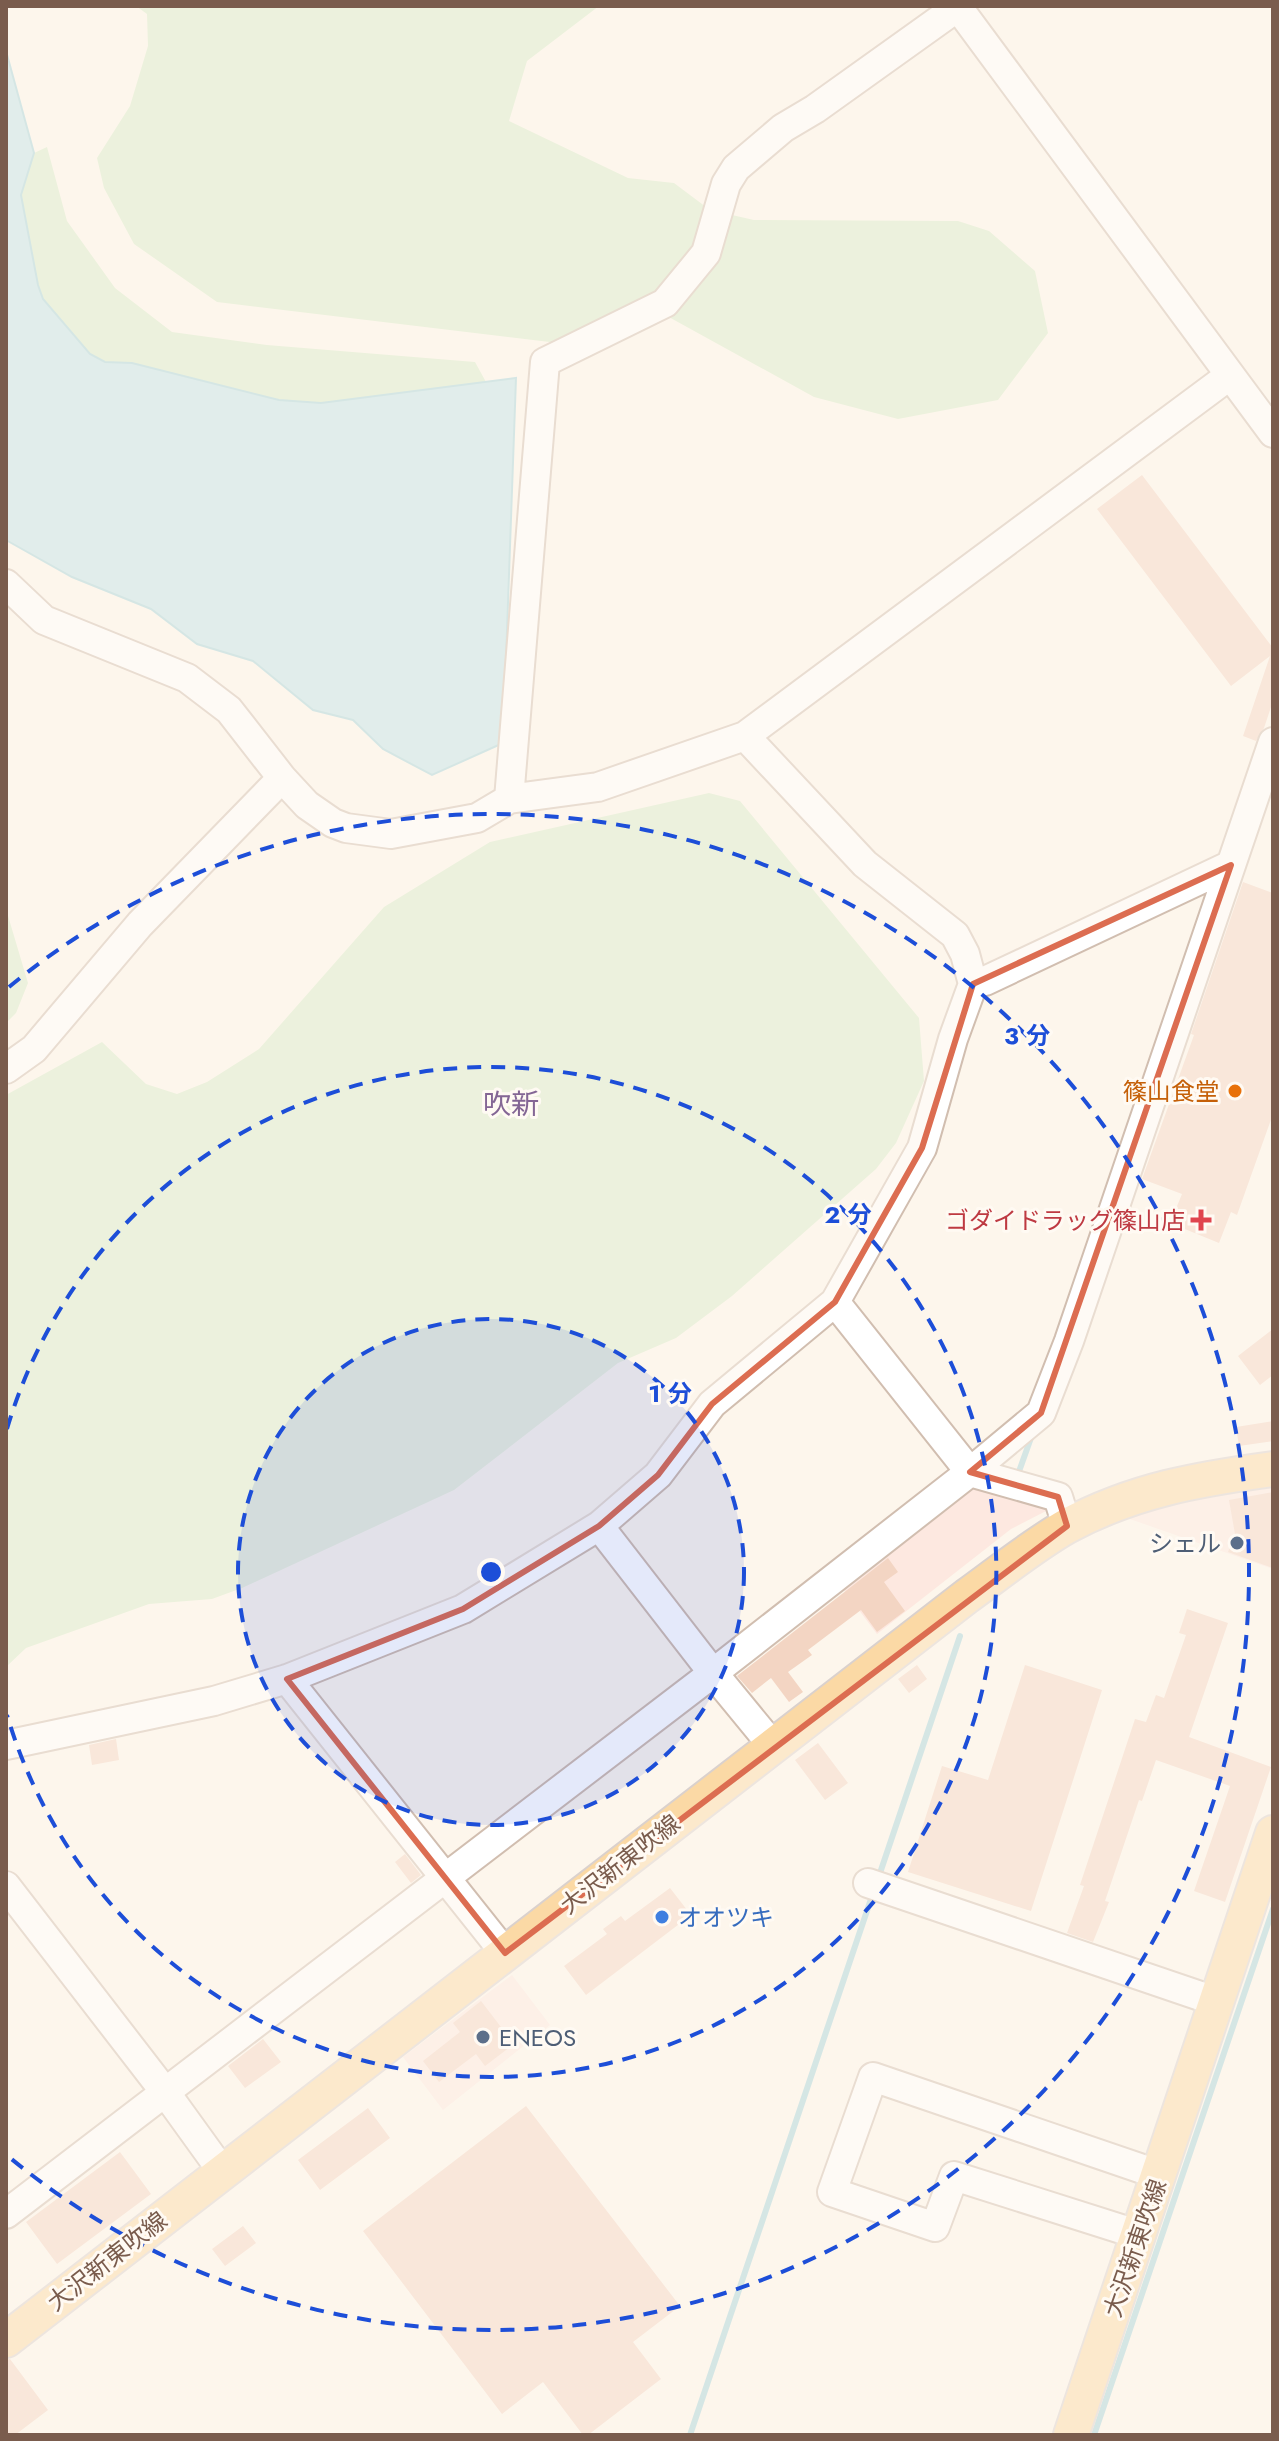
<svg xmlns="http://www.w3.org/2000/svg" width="1279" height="2441" font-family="Jost,'Noto Sans JP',sans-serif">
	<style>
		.commercial { fill: #fde8e0 }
		.green { fill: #d8ecc9 }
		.water { fill: #bfe3e8; stroke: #a5d3da; stroke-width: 2 }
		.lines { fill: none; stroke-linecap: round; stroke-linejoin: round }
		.stream { stroke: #a5d3da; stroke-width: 6 }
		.building { fill: #f3d5c3 }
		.minor-casing { stroke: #d1beb0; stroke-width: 32 }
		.major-casing { stroke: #dad1cd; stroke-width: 38 }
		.minor { stroke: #fff; stroke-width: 28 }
		.major { stroke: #fbd9a5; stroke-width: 34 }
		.marked { fill: none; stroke: #dc6d51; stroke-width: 6; stroke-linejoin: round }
		.ring { fill: none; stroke: #1d4ed8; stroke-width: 4; stroke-dasharray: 14 10 }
		.food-dot { fill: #e8710a; stroke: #fffaf3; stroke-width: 3 }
		.health-dot { fill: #e0444e; stroke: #fffaf3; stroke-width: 3 }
		.service-dot { fill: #5c6f8a; stroke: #fffaf3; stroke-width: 3 }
		.shop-dot { fill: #3f7fe0; stroke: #fffaf3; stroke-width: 3 }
		.labels { text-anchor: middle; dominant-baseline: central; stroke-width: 6; stroke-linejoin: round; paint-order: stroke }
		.food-label { font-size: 24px; fill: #c56008; stroke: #fffaf3; text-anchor: end }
		.health-label { font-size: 24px; fill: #be3a42; stroke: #fffaf3; text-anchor: end }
		.service-label { font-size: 24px; fill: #4e5e75; stroke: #fffaf3; text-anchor: end }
		.street-label { font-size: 24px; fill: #7a5c4d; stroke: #fffaf3 }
		.shop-label { font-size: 24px; fill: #366cbe; stroke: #fffaf3; text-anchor: start }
		.quarter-label { font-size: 28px; fill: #846695; stroke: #fffaf3 }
		.centre { fill: #1d4ed8; stroke: #fffaf3; stroke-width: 4 }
		.ring-label { font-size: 24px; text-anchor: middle; font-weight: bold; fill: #1d4ed8; stroke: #fffaf3; stroke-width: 6; stroke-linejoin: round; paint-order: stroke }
	</style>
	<rect width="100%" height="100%" fill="#fdf6ec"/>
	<path class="commercial" d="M974 1482 1047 1505 1048 1510 1011 1529 877 1634 840 1585Z
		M1273 1484V1569L1127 1518 1190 1497Z
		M512 1975 550 2025 443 2110 403 2057Z"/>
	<path class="green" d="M136 6H599L527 61 509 121 628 178 674 183 710 210 754 220 958 221 989 231 1035 271 1048 333 998 400 898 419 814 397 647 305 583 346 217 302 134 244 104 188 97 158 130 106 148 46 147 14Z
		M47 147 67 221 115 288 172 332 267 345 475 362 486 382 321 403 279 400 132 363 105 362 90 354 43 299 38 285 21 195 34 153Z
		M709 793 740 801 919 1018 924 1081 896 1143 876 1169 732 1296 676 1338 618 1363 454 1490 242 1588 212 1599 149 1604 26 1648 6 1667V1095L102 1042 146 1084 177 1094 207 1082 259 1049 384 907 490 842Z
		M6 909 28 983 16 1013 6 1023Z"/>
	<path class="water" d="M6 51 34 153 21 195 38 285 43 299 90 354 105 362 132 363 279 400 321 403 516 378 503 743 432 775 383 749 353 720 313 710 253 661 197 644 151 609 72 577 6 540Z"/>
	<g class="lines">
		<path class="stream" d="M1017 1477 1032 1435
			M878 1879 960 1636
			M690 2435 873 1893
			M1094 2435 1273 1909"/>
	</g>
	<path class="building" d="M1142 475 1273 648 1271 655 1273 656V701L1264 728 1256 741 1243 736 1270 656 1231 686 1097 509Z
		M1243 882 1273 893V1114L1237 1215 1231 1212 1219 1243 1170 1223 1182 1194 1142 1179 1194 1035 1191 1034Z
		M1273 1329V1375L1260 1385 1238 1356Z
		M1273 1421V1441L1239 1446 1236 1427Z
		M1273 1492V1568L1228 1552 1235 1534 1229 1500Z
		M888 1558 898 1572 884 1582 905 1611 877 1632 861 1610 808 1650 812 1655 788 1672 803 1692 789 1702 771 1678 752 1693 737 1676Z
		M1187 1609 1228 1623 1189 1737 1271 1767 1225 1902 1194 1891 1230 1786 1156 1760 1142 1801 1139 1800 1105 1901 1109 1902 1093 1942 1067 1933 1084 1886 1080 1885 1135 1719 1146 1722 1156 1695 1164 1698 1186 1635 1179 1633Z
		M917 1665 927 1679 909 1693 898 1679Z
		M1025 1665 1102 1690 1031 1911 908 1872 942 1766 988 1780Z
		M116 1739 119 1760 92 1765 89 1745Z
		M818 1743 848 1783 825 1800 795 1760Z
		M405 1854 421 1875 411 1883 395 1862Z
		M670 1888 691 1915 586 1995 564 1966 607 1934 603 1929 621 1916 625 1921Z
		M481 2001 514 2044 485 2066 476 2054 439 2082 423 2061 460 2032 453 2023Z
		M263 2039 281 2062 245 2088 228 2066Z
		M526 2106 680 2306 633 2342 661 2379 588 2435H583L543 2382 502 2414 363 2231Z
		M368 2108 390 2138 320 2190 298 2160Z
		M120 2152 151 2194 57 2264 26 2222Z
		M243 2226 256 2243 225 2266 212 2249Z
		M10 2359 48 2410 15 2435H6V2360Z"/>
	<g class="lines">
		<g class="minor-casing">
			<path id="minor" d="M957 6 1273 433
				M6 584 44 620 187 678 229 710 282 778 307 805 333 823 346 828 391 834 477 818 509 799 598 787 745 736 1229 376
				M509 799 545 362 665 303 706 253 726 184 736 168 783 128 815 109 959 6
				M973 984 985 981 1231 865
				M6 1069 34 1049 140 924 282 778
				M835 1302 970 1472 1058 1497 1067 1526
				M599 1526 713 1673 773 1746
				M287 1679 505 1953
				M6 1745 214 1701 287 1679 463 1609 599 1526 658 1475 712 1404 835 1302 922 1148 953 1039 973 984 965 954 955 935 865 864 745 736
				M868 1883 1215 2001
				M6 1886 165 2092 222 2171
				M6 2214 713 1673 970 1472 1041 1413 1069 1341 1273 742
				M1140 2235 954 2176 935 2227 832 2192 873 2077 1160 2175"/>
		</g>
		<g class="major-casing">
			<path id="major" d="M6 2340 967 1596C999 1573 1032 1546 1067 1526 1134 1490 1199 1479 1273 1469
				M1071 2435 1273 1833"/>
		</g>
		<use href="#minor" class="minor"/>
		<use href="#major" class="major"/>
	</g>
	<path d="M0 0H1279V2441H0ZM1231 865 1041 1413 970 1472 1058 1497 1067 1526 505 1953 287 1679 463 1609 599 1526 658 1475 712 1404 835 1302 922 1148 973 984Z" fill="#fdf6ec" fill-opacity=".55" fill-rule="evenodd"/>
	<path class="marked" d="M1231 865 1041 1413 970 1472 1058 1497 1067 1526 505 1953 287 1679 463 1609 599 1526 658 1475 712 1404 835 1302 922 1148 973 984Z"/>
	<circle cx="491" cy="1572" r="253" fill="#1d4ed8" fill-opacity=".12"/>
	<g class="ring">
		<circle cx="491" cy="1572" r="253"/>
		<path d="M7 1429A505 505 0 1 1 7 1715"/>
		<path d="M9 987A758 758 0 1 1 9 2157"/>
	</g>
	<circle class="food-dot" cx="1235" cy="1091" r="8"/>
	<path class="health-dot" d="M1197 1208h8v8h8v8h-8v8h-8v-8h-8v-8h8z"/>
	<g class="service-dot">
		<circle cx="1237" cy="1543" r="8"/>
		<circle cx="483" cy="2037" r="8"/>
	</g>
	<circle class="shop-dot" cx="662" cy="1917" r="8"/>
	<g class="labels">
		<g class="food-label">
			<text x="1219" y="1091">篠山食堂</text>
		</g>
		<g class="health-label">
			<text x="1185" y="1220">ゴダイドラッグ篠山店</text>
		</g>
		<g class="service-label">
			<text x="1221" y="1543">シェル</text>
			<text x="499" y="2037" text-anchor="start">ENEOS</text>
		</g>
		<g class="street-label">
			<text transform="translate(620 1864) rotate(-38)">大沢新東吹線</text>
			<text transform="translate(1135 2248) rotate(-71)">大沢新東吹線</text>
			<text transform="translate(107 2261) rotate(-38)">大沢新東吹線</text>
		</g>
		<g class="shop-label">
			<text x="678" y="1917">オオツキ</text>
		</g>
		<g class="quarter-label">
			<text x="511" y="1104">吹新</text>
		</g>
	</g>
	<circle cx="491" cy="1572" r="12" class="centre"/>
	<g class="ring-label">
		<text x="1027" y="1044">3 分</text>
		<text x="848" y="1223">2 分</text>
		<text x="670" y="1402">1 分</text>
	</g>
	<rect width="1279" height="2441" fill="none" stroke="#7a5c4d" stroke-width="16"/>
</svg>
